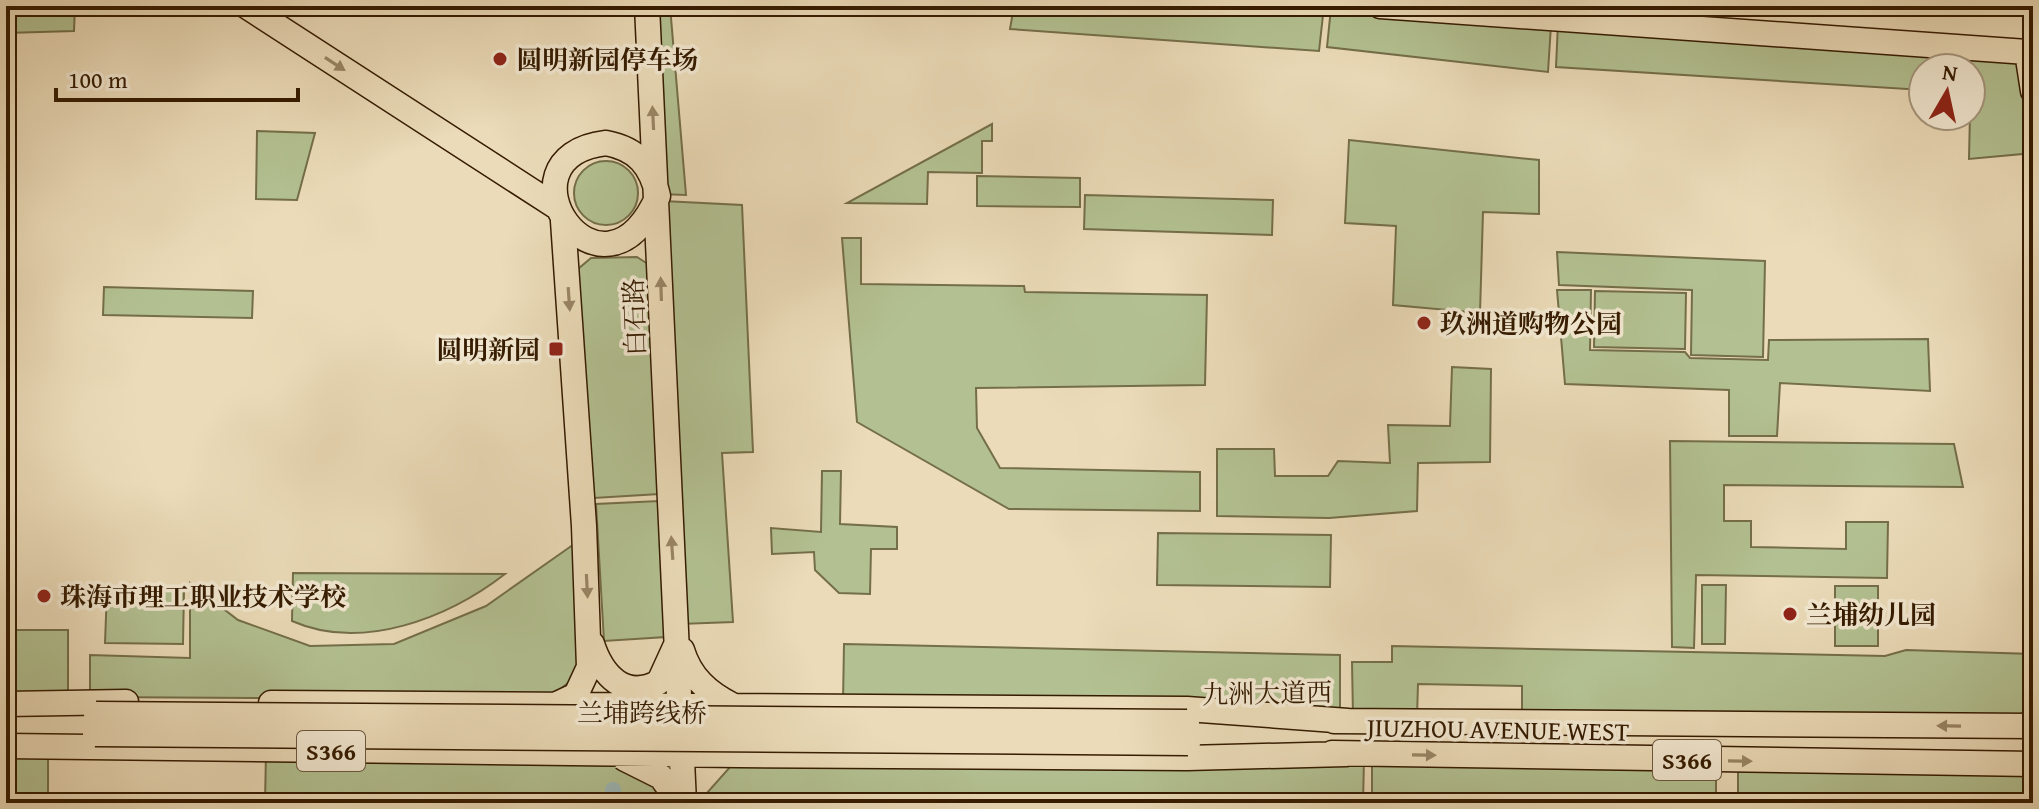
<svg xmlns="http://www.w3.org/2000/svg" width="2039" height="809" font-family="'Gentium Book Plus','Noto Serif SC',serif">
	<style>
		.green { fill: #b3c192; stroke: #746e49; stroke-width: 2 }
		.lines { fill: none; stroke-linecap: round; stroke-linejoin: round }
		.canal { stroke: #9cb8b9; stroke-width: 16 }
		.major-casing { stroke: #351b00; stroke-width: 27 }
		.major { stroke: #ebdbb8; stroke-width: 24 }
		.major-bridge-casing { stroke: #351b00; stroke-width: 27; stroke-linecap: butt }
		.major-bridge { stroke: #ebdbb8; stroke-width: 24 }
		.oneway { fill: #998565 }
		.poi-dot { fill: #8f2418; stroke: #f2e8d1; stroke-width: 3 }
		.labels { text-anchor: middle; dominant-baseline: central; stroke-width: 7; stroke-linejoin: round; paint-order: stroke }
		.shield { fill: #f2e8d1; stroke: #6e583f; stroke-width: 2 }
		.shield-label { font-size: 24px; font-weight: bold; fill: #351b00 }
		.poi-label { font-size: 26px; font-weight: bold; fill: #351b00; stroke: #f2e8d1; text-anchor: start }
		.street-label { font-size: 26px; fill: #351b00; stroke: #f2e8d1 }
	</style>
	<rect width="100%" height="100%" fill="#ebdbb8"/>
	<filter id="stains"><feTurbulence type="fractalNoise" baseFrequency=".0025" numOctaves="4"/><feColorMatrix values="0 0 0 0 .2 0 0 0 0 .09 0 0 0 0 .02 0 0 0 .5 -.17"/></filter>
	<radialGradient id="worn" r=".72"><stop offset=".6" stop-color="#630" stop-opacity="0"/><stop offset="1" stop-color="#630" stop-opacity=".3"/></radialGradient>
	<path class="green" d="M6 6H75L74 31 6 33Z
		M650 6H670L686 195 660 194Z
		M1014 6H1324L1319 51 1010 29Z
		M1331 8 1551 25 1548 72 1327 47Z
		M1558 23 2024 56 2033 117V153L1969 159 1971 68H1923V90L1556 67Z
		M992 124V141H982V173L928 172 927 204 847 203Z
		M257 131 315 133 297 200 256 199Z
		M1349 140 1539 160V214L1483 212 1480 313 1393 305 1396 226 1345 223Z
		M574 193a32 32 0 1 1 64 0a32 32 0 1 1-64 0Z
		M977 176 1080 178V207L977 206Z
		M1085 195 1273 200 1272 235 1084 229Z
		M663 201 742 205 753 452 722 453 733 622 680 624Z
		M842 238H861V284L1024 286 1025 292 1207 295 1205 385 976 388 977 428 1000 468 1200 472V511L1009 509 857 422Z
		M1557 252 1765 261 1763 357 1691 355 1692 290 1559 285Z
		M637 257 651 266 659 494 594 498 578 269 591 258Z
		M104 287 253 291 252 318 103 315Z
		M1557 290H1591L1590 350 1685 352 1690 358 1768 360 1769 340 1928 339 1930 391 1780 383 1777 436H1729V390L1565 384Z
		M1595 291 1686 293 1685 349 1594 347Z
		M6 309H16V382H6Z
		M1452 367 1491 369 1490 462 1418 463 1417 511 1329 518 1217 516V449H1274L1275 476H1328L1338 461 1390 463 1388 425 1450 426Z
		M1670 441 1954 444 1963 487 1724 485V521H1751V547L1846 549V522H1888L1887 578 1696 575 1694 648 1672 647Z
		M822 471H841L840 524 897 527V549H871L870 594 839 593 815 570 814 552 772 554 771 528 821 532Z
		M659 501 666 637 604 641 596 504Z
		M1158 533 1331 535 1330 587 1157 585Z
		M577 542 581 633 576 676 548 700 90 697V655L190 658V583L238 620 310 646 394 644 486 606Z
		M293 573 505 574C448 618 362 652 292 621Z
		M1702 585H1726L1725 644H1702Z
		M1835 586H1878V646H1835Z
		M107 590H184L183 644 105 643Z
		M6 630H68V692H6Z
		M844 644 1340 655V712L843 702Z
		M1392 646 1885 656 1906 650 2033 654V706L2022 713V723L1522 716V686L1418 684 1417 717 1353 716 1352 662H1392Z
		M266 752 644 755 679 803H265Z
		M6 756H48V803H6Z
		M739 757 1364 759 1363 803H698Z
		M1372 765 1716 767V803H1372Z
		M1738 767 2033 774V803H1738Z"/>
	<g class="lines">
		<path class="canal" d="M613 790V803"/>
		<g class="major-casing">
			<path id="major" d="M246 6 555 206
				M647 6 684 803
				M1380 6 2027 52 2033 91
				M606 143C637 149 651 165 658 196 601 324 489 157 606 143Z
				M592 644C602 675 625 701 659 682L675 647
				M682 650C690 677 708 693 732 705
				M271 703 1187 709 1348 721
				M6 704 126 702
				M555 705 576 695 589 667 584 526 563 221
				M1334 721 2033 726
				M6 746 739 755 1187 758 1346 754
				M1332 753 2033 764
				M625 759 661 777 680 803"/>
		</g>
		<use href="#major" class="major"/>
		<g class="major-bridge-casing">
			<path id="major-bridge" d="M96 714 1187 722
				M95 734 1188 743"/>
		</g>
		<use href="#major-bridge" class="major-bridge"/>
	</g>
	<defs><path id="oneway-solid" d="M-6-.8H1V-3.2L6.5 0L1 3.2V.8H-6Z" transform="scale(2)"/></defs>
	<g class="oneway">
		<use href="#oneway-solid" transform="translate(335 64) rotate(33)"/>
		<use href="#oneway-solid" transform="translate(653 118) rotate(-93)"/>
		<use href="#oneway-solid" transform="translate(661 289) rotate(-92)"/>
		<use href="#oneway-solid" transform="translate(569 299) rotate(86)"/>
		<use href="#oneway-solid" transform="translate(672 548) rotate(-94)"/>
		<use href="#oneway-solid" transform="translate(587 586) rotate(87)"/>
		<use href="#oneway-solid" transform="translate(1949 726) rotate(-179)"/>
		<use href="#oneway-solid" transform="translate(1424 755) rotate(1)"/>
		<use href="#oneway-solid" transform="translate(1740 761) rotate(1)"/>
	</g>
	<g class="poi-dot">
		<circle cx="500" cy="59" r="8"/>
		<circle cx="1424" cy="323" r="8"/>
		<rect x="548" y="341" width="16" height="16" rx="4"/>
		<circle cx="44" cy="596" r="8"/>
		<circle cx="1790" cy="614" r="8"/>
	</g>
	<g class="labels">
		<g class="shield">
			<rect x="297" y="731" width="68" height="40" rx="6"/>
			<rect x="1653" y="740" width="68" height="40" rx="6"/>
		</g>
		<g class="shield-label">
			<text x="331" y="751">S366</text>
			<text x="1687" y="760">S366</text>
		</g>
		<g class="poi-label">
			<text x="516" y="59">圆明新园停车场</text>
			<text x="1440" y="323">玖洲道购物公园</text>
			<text x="540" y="349" text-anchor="end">圆明新园</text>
			<text x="60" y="596">珠海市理工职业技术学校</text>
			<text x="1806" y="614">兰埔幼儿园</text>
		</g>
		<g class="street-label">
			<text transform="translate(634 317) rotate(-92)">白石路</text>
			<text transform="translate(1267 693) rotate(-1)">九洲大道西</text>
			<text x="642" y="712">兰埔跨线桥</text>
			<text transform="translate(1498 729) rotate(1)">JIUZHOU AVENUE WEST</text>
		</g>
	</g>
	<rect width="2039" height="809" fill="none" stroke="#ebdbb8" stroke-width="32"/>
	<rect x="8" y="8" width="2023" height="793" fill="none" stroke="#351b00" stroke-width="4"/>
	<rect x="16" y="16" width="2007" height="777" fill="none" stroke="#351b00" stroke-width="2"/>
	<g transform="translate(1947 92) rotate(9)"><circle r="38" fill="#f2e8d1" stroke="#a6967d" stroke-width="2"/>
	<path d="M0-6L14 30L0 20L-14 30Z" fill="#8f2418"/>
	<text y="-12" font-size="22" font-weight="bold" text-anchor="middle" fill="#351b00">N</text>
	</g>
	<path d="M56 88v12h242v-12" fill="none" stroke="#351b00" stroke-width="4"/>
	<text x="68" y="88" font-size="24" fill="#351b00" stroke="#f2e8d1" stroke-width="6" paint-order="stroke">100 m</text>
	<rect width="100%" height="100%" filter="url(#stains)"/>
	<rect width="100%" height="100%" fill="url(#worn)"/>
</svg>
